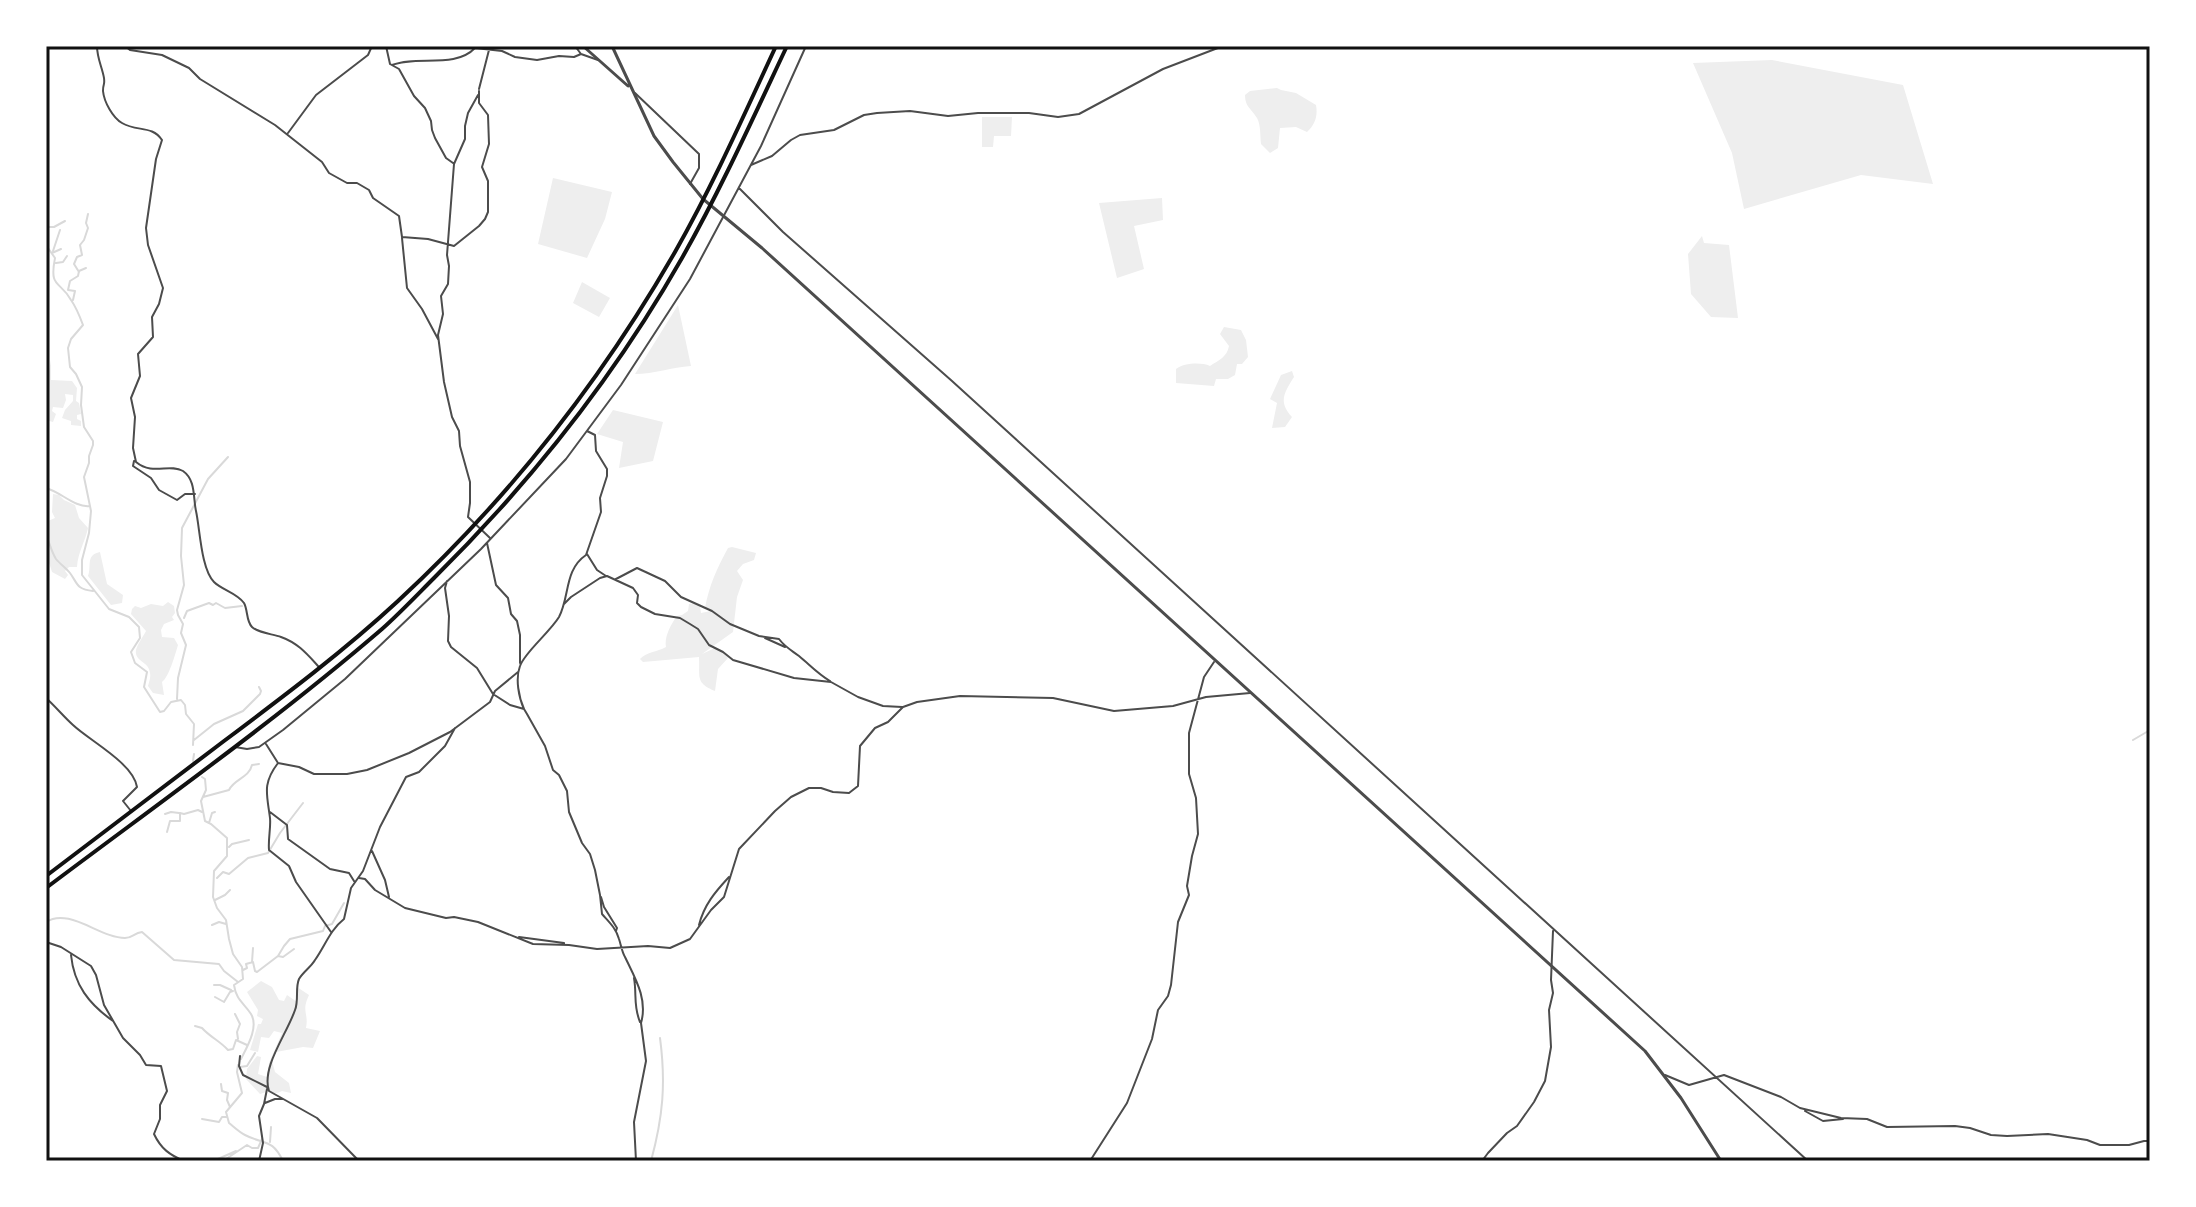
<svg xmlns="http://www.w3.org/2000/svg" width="2196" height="1207" font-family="'Archivo Narrow',sans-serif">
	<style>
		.green { fill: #eee }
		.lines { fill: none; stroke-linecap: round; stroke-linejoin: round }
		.stream { stroke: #d9d9d9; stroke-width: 2 }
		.minor { stroke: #4c4c4c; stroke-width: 2 }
		.tertiary { stroke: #4c4c4c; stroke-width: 3 }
		.trunk { stroke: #111; stroke-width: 4 }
		.neatline { fill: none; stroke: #111; stroke-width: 3 }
	</style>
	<rect width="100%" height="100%" fill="#fff"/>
	<path class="green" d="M1772 60 1903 85 1933 184 1861 175 1744 209 1732 153 1693 63Z
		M1277 88 1281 90 1296 93 1316 105C1318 116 1315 125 1307 132L1296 127 1280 128 1278 148 1270 153 1261 144C1260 136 1261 125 1257 118 1251 108 1245 107 1245 95L1250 91Z
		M982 117H1012L1011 136H994L993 147H982Z
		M553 178 612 192 605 219 587 258 538 244Z
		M1162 198 1163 220 1134 226 1144 269 1117 278 1099 203Z
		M1702 236 1704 243 1729 245 1738 318 1711 317 1691 294 1688 254Z
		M582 282 610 298 599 317 573 303Z
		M678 305 691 366C672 367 654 374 635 374Z
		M1224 327 1241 330 1246 340 1248 357 1242 364H1237L1235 375 1228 379H1216L1214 386 1176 383V369C1184 363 1201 362 1210 366 1219 360 1227 357 1229 346L1220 334Z
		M51 360V380L72 381 77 388 76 401 79 403 81 414 77 415V419L81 421V426L71 425V421L62 418 65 410 73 401V395L65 394 66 400 63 408 53 407 52 411 56 414 53 422 46 420V389Z
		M1292 371 1294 377C1284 393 1278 402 1292 417L1285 427 1272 428 1277 403 1270 399 1281 375Z
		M613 410 663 422 653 461 619 468 623 442 597 434Z
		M53 494 59 495 64 500 75 505 79 518 88 528C85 542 78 552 77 567H69L65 571 68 575 65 579 52 572 46 553V520L48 521 55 518 52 512Z
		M732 547 756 553 754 560 743 564 737 571 743 580 737 597 733 632 702 654 715 648 723 652 728 658 718 669 715 691C695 683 700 677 699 657L643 662 640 659C646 652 657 652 666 647 664 637 671 624 677 616L682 615 688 611 689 604 693 603 700 606 701 613 711 611 705 608C709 586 717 568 728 548Z
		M100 552 107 584 123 595 122 603 111 605 88 576C92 567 85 555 100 552Z
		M168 602 174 606 175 613 172 617 174 620 164 624 161 630 162 637 174 638 178 645C175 655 169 677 162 682L164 695 153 693 148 686C149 682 151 677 150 673 149 661 134 662 136 650 138 643 143 637 146 631L131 614 132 609 135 606 141 608 151 604 163 606Z
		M261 981 272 987 279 1000 284 1001 287 995 297 1002V987L309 995C301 1012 309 1013 306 1028L320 1031 313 1048 303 1047 276 1052 272 1061 275 1072 289 1083 291 1093 282 1091C277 1094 271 1094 267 1089L266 1092 260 1094 246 1079 247 1069 257 1056 261 1057 258 1074 267 1077 269 1063 282 1033 274 1031 269 1038 261 1037 258 1052 250 1050 258 1024H261L263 1019 257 1016 258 1010 247 992Z"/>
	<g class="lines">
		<path class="stream" d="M46 227H54L65 221
			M46 239 48 248 55 258C49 289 60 280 71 300 76 307 80 317 83 325L71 339 68 348 70 367 76 374 82 387 81 405 84 427 93 441V445L89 456V463L84 477 91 511 89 533 82 560V575L109 609 129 617 139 627 140 638 131 652 135 663 147 672 144 687 160 712 164 711 171 702 181 700 185 705 186 714 194 724 193 745
			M53 251 60 230
			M52 253 61 249
			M56 263 63 262 67 256
			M79 272 74 264 77 257 82 255 80 245 84 240 88 228 86 223 88 214
			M73 300 75 291 68 290 70 281 78 276 79 271 86 268
			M46 488C61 492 75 508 90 506
			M46 536C50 543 51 551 56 559 60 564 66 568 70 573 78 584 76 589 93 591
			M184 618 187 611 209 603 213 605 216 603 225 608 242 606
			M177 699 178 678 186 645 181 633 183 624 178 615 177 610 184 585 181 556 182 528 208 479 228 457
			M194 740 214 724 243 711 260 694 261 691 259 687
			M2133 740 2150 730
			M193 761 194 754
			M202 777 205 779 206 790 201 801 205 821 211 824 227 838V856L214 871 213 897 217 908 226 920 229 939 233 954 242 967 243 979 234 985C236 1000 244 1003 251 1014 259 1027 247 1047 241 1059
			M203 797 229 790C234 779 249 778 252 765L259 764
			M165 814 171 812 179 813
			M209 823 212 813 215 812
			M167 832 170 821H180V813L184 814 198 810 202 812
			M229 847 232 844 249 840
			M217 878 223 872 229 874 248 858 268 853 280 833 303 803
			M215 900 225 895 230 890
			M46 922C69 907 100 938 125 938 132 938 134 933 142 932L174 960 219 964 224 971 238 982
			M212 925 219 922 226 924
			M278 956 283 957 294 949
			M252 962 253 948
			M243 970 247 968 246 964 253 962 255 971 257 972 278 956 284 946 290 939 323 931 325 926 332 924 344 903
			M214 985H220L231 990
			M215 997 224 1002 230 992 233 991
			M235 1014 240 1024 237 1032 238 1039
			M195 1026 202 1028C210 1037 220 1041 228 1050L233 1049 236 1040 247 1045
			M238 1065 237 1072 242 1093 226 1112 229 1123C234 1127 239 1132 245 1135 264 1145 272 1138 283 1161
			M240 1067 247 1066 255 1053
			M221 1084 222 1091 228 1093 227 1100 230 1107
			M202 1119 219 1122 222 1117H226
			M270 1142 271 1127
			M217 1161 218 1159 236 1151
			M223 1161 247 1145 252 1148H258L262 1139
			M651 1161C663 1117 666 1083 660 1038"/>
		<path class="minor" d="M97 46C97 58 102 67 104 78 105 86 103 83 103 91 104 102 113 118 122 123 137 132 152 125 162 140L156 159 146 228 148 245 163 288 159 304 152 317 153 337 138 354 140 376 131 398 135 417 133 448 136 462C153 476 169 463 183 471 196 480 193 498 196 511 200 529 201 569 214 582 222 590 237 593 244 603 248 610 246 621 252 627 258 633 273 634 281 637 298 643 307 654 319 667
			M125 46 130 50 162 55 189 68 200 79 275 125 322 162 329 173 347 183H357L369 190 373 198 399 216 402 237 428 239 454 246 479 226 485 219 488 212V181L482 167 489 144 488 115 479 103V91
			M386 46 390 64 399 69 414 96 425 108 431 121 432 130 435 138 446 158 453 163
			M575 46 581 54 598 60
			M392 65C417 55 455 69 475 48L502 51 515 57 537 60 559 56 574 57 581 54
			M479 89 490 46
			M635 93 699 154V168L690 184
			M478 95 468 113 465 126V139L454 164 447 255 449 266 448 284 441 296 443 314 438 335 444 382 452 417 459 431 460 446 470 482V503L468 517 490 538
			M288 133 316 95 368 55 372 46
			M751 165 772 156 791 140 800 135 834 130 864 115 877 113 910 111 948 116 978 113H1029L1058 117 1079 114 1163 69 1223 46
			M739 188 783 232 952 381 1808 1161
			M402 238 407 288 422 309 438 339
			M134 461 133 466 151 478 159 490 177 500 185 494H195
			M487 543 496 585 508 598 511 614 517 621 520 635V663
			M587 554 597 570 606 576
			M616 579 637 568 665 581 681 597 712 611 730 624 759 636 779 639C785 647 791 650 799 656 810 665 818 674 830 681
			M447 581 445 588 449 616 448 641 451 647 477 668 493 694 510 705 524 709 527 714 545 746 553 770 559 775 567 791 569 812 582 843 590 854 595 870 600 895 602 914C609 922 616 928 619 939 621 945 622 952 625 957 635 978 648 999 641 1023L646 1061 634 1122 636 1161
			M564 604 571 597 600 578 607 576 633 588 638 595 637 603 641 607 655 614 680 618 690 624 698 629 709 645 723 652 733 660 794 678 831 682 858 697 883 706 902 707
			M765 638 785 647
			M46 698C55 706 64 717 73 725 90 741 133 763 137 787L123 801 131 811
			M524 709C519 698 515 679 520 666 524 653 550 632 559 617 570 596 564 570 586 555L601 512 600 498 607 476V469L596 451 595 435 587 431
			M266 744 278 763C262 784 267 794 270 818 271 828 268 839 269 850L289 866 296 882 331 932
			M235 747 247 749 259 747 283 730 345 679 481 549 566 459 621 385 690 279 761 146 806 46
			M278 763 299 767 314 774H347L367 770 409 753 450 732 490 702 495 691 518 672
			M270 812 287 825 288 839 330 869 349 873 354 881
			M372 851 385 880 389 897
			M359 878 365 879 375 890 405 908 446 918 454 917 478 922 533 944 569 945 597 949 648 946 670 948 690 939 711 910 724 897 739 849 775 811 791 797 809 788H821L833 792 849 793 858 786 860 746 875 728 888 722 903 707 917 702 960 696 1053 698 1114 711 1173 706 1206 697 1250 693
			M601 897 604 907 617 928 616 931
			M699 925C704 905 715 892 729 877
			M519 937 564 943
			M46 942 61 947 91 966 96 975 104 1005 123 1038 140 1055 146 1065 161 1066 167 1091 160 1105V1119L154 1134C161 1149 170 1155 184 1161
			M71 955C74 985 89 1004 113 1021
			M634 978C637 995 633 1005 640 1022
			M240 1056 239 1066 243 1075 267 1087
			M1665 1075 1689 1085 1724 1075 1781 1097 1800 1108 1841 1118 1867 1119 1887 1127 1955 1126 1970 1128 1991 1135 2007 1136 2048 1134 2087 1140 2100 1145H2129L2144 1141H2150
			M265 1103 275 1099H282
			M1805 1111 1823 1121 1843 1119
			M259 1161 263 1143 259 1116 264 1104 267 1089
			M359 1161 317 1118 269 1091C261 1067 287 1034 295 1010 299 1000 295 988 299 979 303 972 311 967 315 960 325 946 330 930 344 919L351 888 363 871 380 827 406 777 419 772 445 746 455 728
			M1090 1161 1127 1103 1152 1039 1158 1010 1168 996 1171 985 1178 922 1189 895 1187 886 1192 856 1198 834 1196 798 1189 774V733L1204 677 1214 662
			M1482 1161 1488 1153 1507 1133 1517 1126 1534 1102 1545 1081 1551 1047 1549 1010 1553 993 1551 980 1553 931"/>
		<path class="tertiary" d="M583 46 628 86
			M612 46 654 136 673 162 703 199 762 248 1645 1051 1681 1098 1721 1161"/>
		<path class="trunk" d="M46 876C105 831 165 786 224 741 284 696 344 651 398 601 507 500 601 381 675 252 713 185 744 115 776 46
			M46 888C159 803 275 721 382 629 400 613 417 595 434 578 530 483 615 376 682 258 721 189 753 118 787 46"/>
	</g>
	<rect width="2196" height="1207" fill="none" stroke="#ffffff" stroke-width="96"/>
	<rect x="48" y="48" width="2100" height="1111" class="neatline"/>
</svg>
